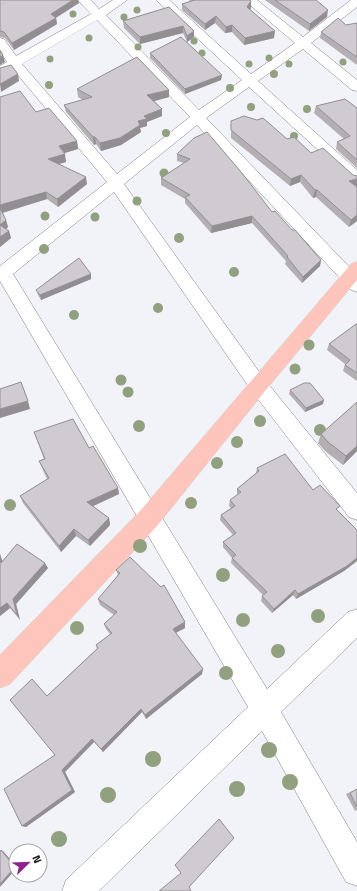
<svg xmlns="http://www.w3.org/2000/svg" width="357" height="891" font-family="'Titillium Web',sans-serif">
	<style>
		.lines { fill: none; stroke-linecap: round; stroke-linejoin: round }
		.street-casing { stroke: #7c7c82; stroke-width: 1 }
		.highway-casing { stroke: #d2d2d2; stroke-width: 1 }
		.street { fill: #fff; fill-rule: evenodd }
		.highway { fill: #fdc5bb; fill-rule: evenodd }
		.tree { fill: #91a07e }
		.wall { fill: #b3afb3 }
		.shaded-wall { fill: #928e92 }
		.building { fill: #d0cbd0; stroke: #928e92 }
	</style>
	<rect width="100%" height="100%" fill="#f2f2f9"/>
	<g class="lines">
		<g class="street-casing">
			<path id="street" d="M78 0H91L99 9 113 0H127L106 15 199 110 242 80 156 0H169L251 74 295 43 244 0H257L303 37 351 0H357V7L311 43 357 80V91L352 90 303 49 258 81 357 170V183L352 181 249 87 206 118 357 275V292L351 290 197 125 124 184 265 380 357 493V520L349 517 251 390 114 192 13 274 267 689 348 612 357 609V638L281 712 357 842V886L346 882 262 731 99 891H62L66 880 248 707 0 281V266L107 182 13 69 0 75V66L7 62 0 51V38L4 39 16 56 91 14ZM97 20 190 117 117 174 22 64Z"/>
		</g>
		<g class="highway-casing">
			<path id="highway" d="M357 262V280L265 391 157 526 10 684 0 688V655L141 510 351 264Z"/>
		</g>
		<use href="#street" class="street"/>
		<use href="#highway" class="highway"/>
	</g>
	<g class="tree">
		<circle cx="137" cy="10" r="3.5"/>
		<circle cx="73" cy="14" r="3.5"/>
		<circle cx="124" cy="17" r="3.5"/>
		<circle cx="89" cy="38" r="3.5"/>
		<circle cx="194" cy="41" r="3.5"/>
		<circle cx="138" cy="47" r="3.5"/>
		<circle cx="202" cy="53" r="3.5"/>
		<circle cx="269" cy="58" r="3.5"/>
		<circle cx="50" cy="59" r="3.5"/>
		<circle cx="343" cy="62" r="3.5"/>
		<circle cx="249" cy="64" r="3.5"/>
		<circle cx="289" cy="64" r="3.5"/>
		<circle cx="274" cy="74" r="4"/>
		<circle cx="49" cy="85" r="4"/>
		<circle cx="230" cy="88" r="4"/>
		<circle cx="251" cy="107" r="4"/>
		<circle cx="307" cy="109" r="4"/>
		<circle cx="166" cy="133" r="4"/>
		<circle cx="294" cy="136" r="4"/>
		<circle cx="164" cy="173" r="4.5"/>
		<circle cx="137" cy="201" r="4.5"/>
		<circle cx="45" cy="216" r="4.5"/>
		<circle cx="95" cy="217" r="4.5"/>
		<circle cx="179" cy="238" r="5"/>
		<circle cx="44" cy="249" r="5"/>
		<circle cx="234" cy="272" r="5"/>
		<circle cx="158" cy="308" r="5"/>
		<circle cx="74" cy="315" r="5"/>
		<circle cx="309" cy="345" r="5.5"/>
		<circle cx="295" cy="369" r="5.5"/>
		<circle cx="121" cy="380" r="5.5"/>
		<circle cx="128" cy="392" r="5.5"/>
		<circle cx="260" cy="421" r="6"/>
		<circle cx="139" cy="426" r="6"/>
		<circle cx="320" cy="430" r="6"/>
		<circle cx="237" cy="442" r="6"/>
		<circle cx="217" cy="463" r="6"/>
		<circle cx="191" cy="503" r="6"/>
		<circle cx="10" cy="505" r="6"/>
		<circle cx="140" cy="546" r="7"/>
		<circle cx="223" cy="575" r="7"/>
		<circle cx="318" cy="616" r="7"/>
		<circle cx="243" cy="620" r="7"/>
		<circle cx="77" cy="628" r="7"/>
		<circle cx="278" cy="651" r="7"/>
		<circle cx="226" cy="673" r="7"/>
		<circle cx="269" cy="750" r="8"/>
		<circle cx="153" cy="759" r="8"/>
		<circle cx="290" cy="782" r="8"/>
		<circle cx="237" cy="789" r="8"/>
		<circle cx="108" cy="795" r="8"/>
		<circle cx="59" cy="839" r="8"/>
	</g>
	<path class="wall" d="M0 0H78L79 3 56 18 57 24 14 50 5 38 0 37Z
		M189 0H250L251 8 250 9 274 38 244 45 232 32 225 33 215 23 205 30 182 10V4L190 1Z
		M265 0H316L327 17 309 31Z
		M169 7 194 31V37L187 42 183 33 140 44 124 28 123 21Z
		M357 23V65L320 38 321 32Z
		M150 53 222 75 221 80 185 94 150 58Z
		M77 89 169 97 154 101 162 109V116L147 122V126L140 128 141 132 121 145 101 151 96 144 94 145 66 112 64 105 83 100 78 97Z
		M0 97 36 112 77 141 78 149 64 153 66 162 58 164 87 184 58 207 47 199 3 213 8 227 6 229 9 231 11 238 0 247Z
		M316 106 357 108V168L336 149 337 142 344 139 314 113Z
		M231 121 287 139 311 153 353 175 357 176V186H356L357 187V221L349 227 316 197 313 198 300 182 290 186 231 138Z
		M194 138 272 212 321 260 320 266 302 283 285 264 286 261 252 223 211 233 185 203V199L161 185V178L184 163 177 161V154Z
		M91 274V279L41 300 38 295 36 290Z
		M357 324V381L343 371 345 364 327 350 329 344Z
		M290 390 323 404 305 412 289 394Z
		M357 402V451L343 465 325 451 318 443 321 434Z
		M34 432 89 448 118 488 119 494 93 506 109 518 110 525 90 546 76 536 61 552 23 503 20 496 47 479 42 468 39 461 44 459Z
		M257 468 313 490 338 511 357 530V561L344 571 296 599 293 595 272 613 261 601 262 596 263 595 231 563 232 558 223 547V542L233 535 220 520 221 515 231 508 229 506 230 500 237 495V489L256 473Z
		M0 554 2 562 48 568 16 604 20 620 10 608 0 616Z
		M116 570 185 628 176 633 202 674 146 719 142 712 103 752 94 742 65 772 75 792 26 827 22 826 55 755 47 696 97 649 96 645 110 634 106 629 104 624 114 615 100 605 98 599 118 575Z
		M357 789V810L355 811 346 794Z"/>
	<path class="shaded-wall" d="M73 0H78L79 3 52 20 51 14Z
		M251 1V8L246 14 247 7Z
		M328 10 327 17 309 31 310 24Z
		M216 16 215 23 205 30V24Z
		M56 18 57 24 14 50 12 43Z
		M232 25V32L225 33 226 27Z
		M183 26V33L140 44V37Z
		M194 31V37L187 42V36Z
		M275 31 274 38 244 45 245 38Z
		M3 55 5 62 0 65V57Z
		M18 74 19 81 1 92 0 84Z
		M222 75 221 80 185 94V89Z
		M169 90V97L147 103V95Z
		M162 109V116L147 122V126L140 128 141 132 121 145 101 151 100 143 138 121 144 116Z
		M93 137H95L96 144 94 145Z
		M77 141 78 149 61 154 59 146Z
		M65 154 66 162 49 167 48 159Z
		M301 175 300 182 290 186 291 179Z
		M86 177 87 184 58 207 57 199Z
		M357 179V186L348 188 349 181Z
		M315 190H317L316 197 313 198Z
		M46 192 47 199 1 213 0 210V205Z
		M357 215V221L349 227 351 220Z
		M252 216V223L211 233 212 226Z
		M6 220 8 227 1 233 0 228V225Z
		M9 231 11 238 0 247V237Z
		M321 260 320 266 302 283 303 277Z
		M91 274V279L41 300 40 295Z
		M324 400 323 404 305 412 306 408Z
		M28 401 30 409 0 418V409Z
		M357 446V451L343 465 346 456Z
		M118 488 119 494 89 508 87 502Z
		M109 518 110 525 90 546 88 540Z
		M74 529 76 536 61 552 59 546Z
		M0 554 5 568 1 563 0 558Z
		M357 558V561L344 571 296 599 298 594Z
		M45 563 48 568 16 604 20 620 17 615 13 599Z
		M295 590 293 595 272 613 274 609Z
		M7 603 10 608 0 616V608Z
		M185 622V628L173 634V629Z
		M203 669 202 674 146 719 145 715Z
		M141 709 142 712 103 752 101 749Z
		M92 739 94 742 65 772 75 792 26 827 22 826 62 770Z
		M1 850 3 851 16 866V869L0 887Z"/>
	<path class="building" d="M0 0H73L51 14 56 18 12 43 4 32 0 31Z
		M195 0H250L251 1 247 7 275 31 245 38 232 25 226 27 216 16 205 24 182 4Z
		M275 0H316L328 10 310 24Z
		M169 7 194 31 187 36 183 26 140 37 123 21Z
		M338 18 346 25 357 23V57L321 32Z
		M181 37 222 75 185 89 150 53Z
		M0 50 3 55 0 57Z
		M137 57 169 90 147 95 162 109 144 116 147 119 138 121 140 125 120 138 100 143 95 137H93L64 105 92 97 77 89Z
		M11 65 18 74 0 84V68Z
		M20 91 36 112 49 108 77 141 59 146 65 154 48 159 86 177 57 199 46 192 0 205V97Z
		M345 99 357 108V160L337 142 350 136 316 106Z
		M244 116 257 120 263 118 287 139 294 137 311 153 323 148 353 175 357 176V179L349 181 357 187V215L351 220 317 190H315L301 175 291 179 231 130V121Z
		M207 132 242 173 272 212 275 211 292 230H295L321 260 303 277 287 257 288 256 252 216 212 226 185 197 190 195 161 178 190 159 177 154 194 138Z
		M0 208 6 220 0 225Z
		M0 225 9 231 0 237Z
		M79 258 91 274 40 295 36 290Z
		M356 324H357V373L345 365 350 360 329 344Z
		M21 382 28 401 0 409V389Z
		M304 383H310L324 400 306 408 290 390Z
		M357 402V446L346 456 328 442 321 434Z
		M73 419 89 448 93 446 118 488 87 502 109 518 88 540 74 529 59 546 20 496 49 478 39 461 45 459 34 432Z
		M285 454 313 490 320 485 340 506 336 509 357 530V558L347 566 298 594 295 590 274 609 262 596 267 592 232 558 236 555 223 542 236 533 221 515 235 506 230 500 241 492 237 489 259 471 257 468Z
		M17 544 45 563 13 599 17 615 7 603 0 608V558L1 563Z
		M130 557 161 587 164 585 185 622 173 629 203 669 145 715 141 709 101 749 92 739 62 770 72 790 22 826 4 789 55 755 10 700 32 679 47 696 98 648 96 645 112 633 104 624 117 612 98 599 120 573 116 570Z
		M357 789V807L350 793Z
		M219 819 234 838 189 887 191 891H159L181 873 175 865Z
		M1 850 15 867 0 884V852Z"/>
	<g transform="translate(28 863) rotate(67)"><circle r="19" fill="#ffffff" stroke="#a4a4a5"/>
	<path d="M0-3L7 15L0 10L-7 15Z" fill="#8b248b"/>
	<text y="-6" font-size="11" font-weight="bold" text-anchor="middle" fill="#1c1c1e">N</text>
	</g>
</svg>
